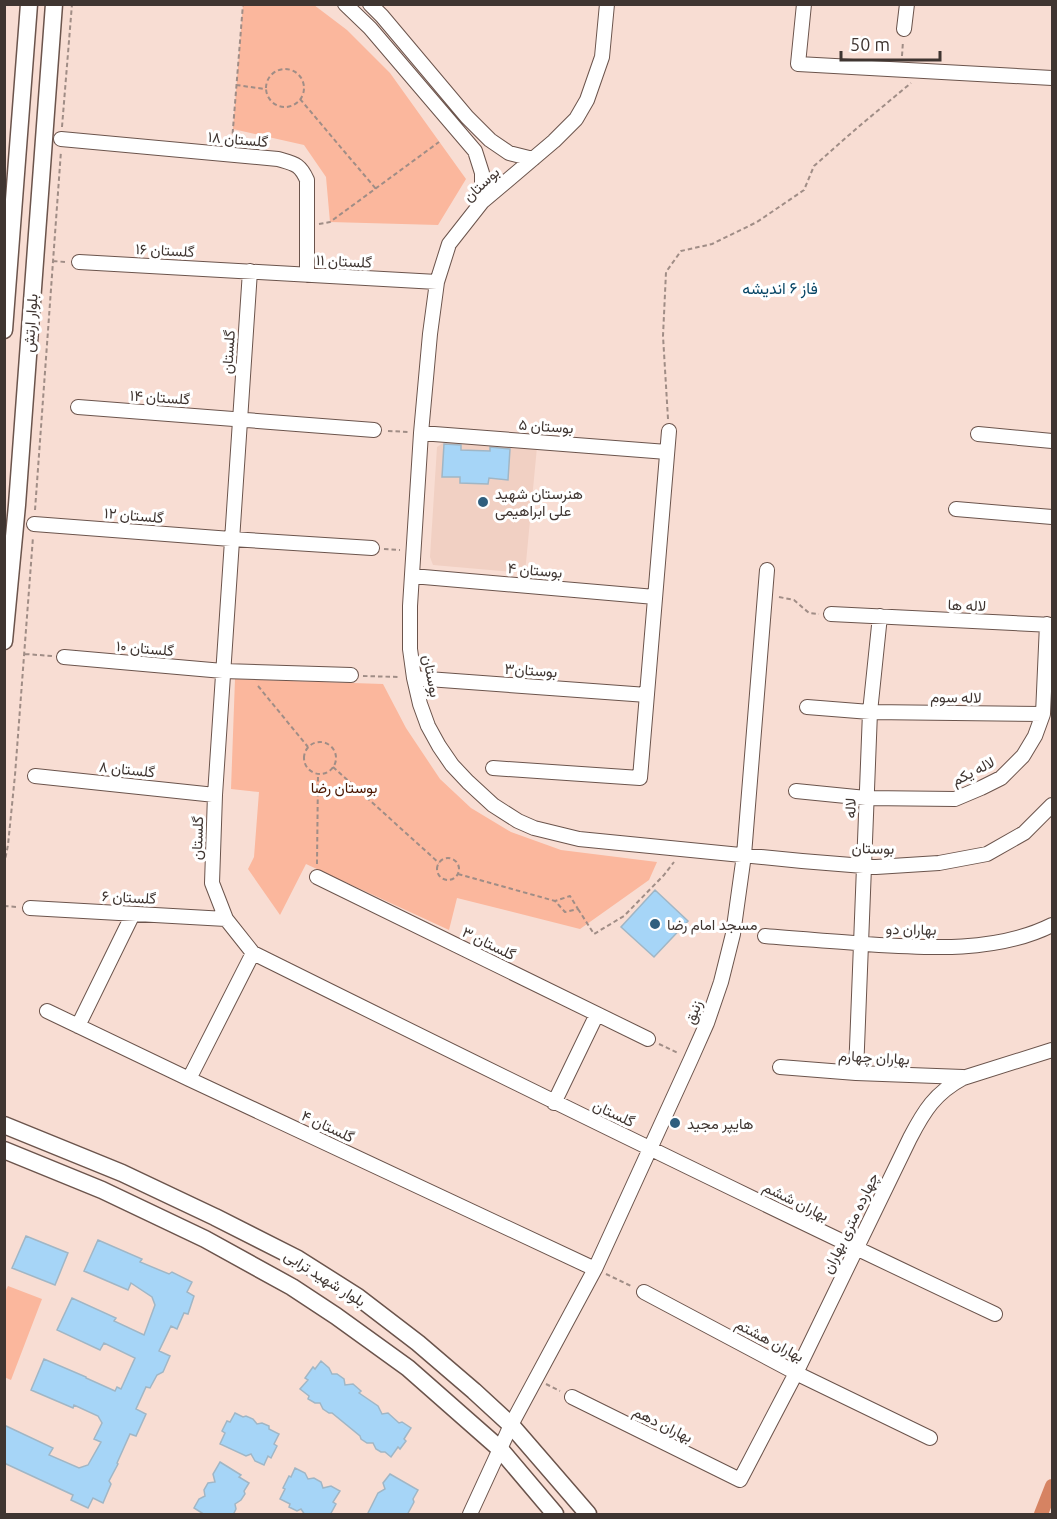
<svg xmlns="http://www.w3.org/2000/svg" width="1057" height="1519" font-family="Ubuntu,Vazirmatn,sans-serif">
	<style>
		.built { fill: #f1d0c3 }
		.green { fill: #fbb79d }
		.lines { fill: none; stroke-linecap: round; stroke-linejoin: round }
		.canal { stroke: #d68362; stroke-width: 14 }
		.building { fill: #a6d5f7; stroke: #a0b6c5; stroke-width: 1.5 }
		.minor-casing { stroke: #6b544c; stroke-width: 16 }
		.major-casing { stroke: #6b544c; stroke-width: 19 }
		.path { stroke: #a08d86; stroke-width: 2; stroke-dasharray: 4.5 3; stroke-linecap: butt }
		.minor { stroke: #fff; stroke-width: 14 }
		.major { stroke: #fff; stroke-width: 16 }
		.poi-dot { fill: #305f7e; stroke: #fff; stroke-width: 2 }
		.labels { text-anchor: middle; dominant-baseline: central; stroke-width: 6; stroke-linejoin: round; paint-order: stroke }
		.street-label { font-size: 15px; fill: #3f3531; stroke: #fff }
		.poi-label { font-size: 15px; fill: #3f3531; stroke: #fff; text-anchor: start }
		.park-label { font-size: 15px; fill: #4b1700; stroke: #fff }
		.neighbourhood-label { font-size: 16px; fill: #084666; stroke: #fff }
	</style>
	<rect width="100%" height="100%" fill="#f8ddd3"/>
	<path class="built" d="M449 439 537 447 525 573 433 565 430 557 437 447Z"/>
	<path class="green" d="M243 5H314L347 30 390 73 466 179 438 225 330 222 326 177 304 145 233 129Z
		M235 679 383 684 406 728 440 779 471 808 511 832 561 850 657 862 649 880 580 929 457 898 449 930 306 864 280 915 248 869 254 857 259 792 231 789Z
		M8 1286 42 1299 11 1380 4 1377V1294Z"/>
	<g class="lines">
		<path class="canal" d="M1041 1514 1052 1486"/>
	</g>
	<path class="building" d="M444 444 461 445V450L490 451V447L510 449 508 480 489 478 488 484 460 483V477H442Z
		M655 890 688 921 654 957 621 927Z
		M26 1236 68 1253 55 1285 12 1268Z
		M98 1240 142 1259 140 1262 169 1274 172 1272 192 1282 187 1292 194 1296 188 1314 184 1313 177 1329 171 1326 159 1351 170 1356 163 1372 157 1375 150 1388 146 1387 136 1409 146 1414 136 1436 130 1434 117 1463 118 1464 109 1481 111 1484 103 1503 93 1498 88 1508 71 1500 73 1495 4 1463V1425L53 1448 49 1455 79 1468 88 1465 101 1442 94 1439 102 1423 98 1416 74 1405 73 1408 31 1390 44 1359 86 1377V1378L115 1391 117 1387 121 1389 135 1358 104 1343 100 1350 57 1330 72 1298 116 1318 114 1321 144 1335 155 1305 152 1297 131 1283 128 1290 84 1271Z
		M321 1361 329 1368 332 1374H337L344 1379 345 1385 353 1384 361 1391 359 1393 378 1406 382 1414 388 1413 399 1423 402 1422 411 1428 404 1439 406 1441 400 1449 398 1447 391 1457 385 1452H381L376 1449 373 1443H367L361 1439 360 1436 332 1413H329L323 1409 320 1403H315L308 1399 309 1396 300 1389 308 1380 305 1378 313 1367 315 1369Z
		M235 1413 243 1417 246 1416 253 1419 257 1424 262 1423 269 1426V1429L279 1434 274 1444 277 1446 271 1458 268 1456 264 1465 255 1461 251 1454 246 1456 220 1444 225 1433 222 1431 227 1421 230 1422Z
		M220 1462 241 1475 239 1477 249 1483 244 1491 245 1494 241 1500 235 1504 236 1509 233 1515H205L194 1508 199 1499 205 1496 204 1490 208 1483 215 1482 213 1474Z
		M295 1468 305 1473 308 1479 314 1478 321 1482 323 1488 331 1486 340 1491 333 1502 336 1504 330 1515H305L301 1509 297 1511 289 1507 290 1504 280 1499 285 1489 283 1488 289 1476 291 1477Z
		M390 1474 418 1490 413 1499 414 1502 407 1515H367L378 1493 385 1489 383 1483Z"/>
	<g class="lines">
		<g class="minor-casing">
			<path id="minor" d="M345 4 370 28 475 151 482 173V202
				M370 4 382 16 467 117 490 140 509 153 533 159
				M607 4 602 57 587 100 576 119 554 141 482 202 449 244 437 282 430 334 421 433 410 606V649L414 678 420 704 428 726 439 746 452 765 468 782 493 805 518 821 534 828 579 839 802 861 876 867 939 863 987 854 1024 833 1052 805
				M804 4 798 64 1052 78
				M904 29 907 4
				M61 139 278 159C295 164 300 164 307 180V275
				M79 262 437 282
				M250 271 215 795 212 883 226 919 253 953C499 1075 746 1197 995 1314
				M78 407 374 430
				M421 433 667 452
				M978 434 1052 441
				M956 509 1052 517
				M34 524 231 539 372 548
				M412 576 655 597
				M831 614 1052 625
				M64 657 223 671 351 675
				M414 678 647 695
				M807 707 870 712 1043 714
				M493 768 640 778 669 431
				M35 776 215 795
				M796 791 866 798 955 799 981 788 1001 778 1023 756 1035 736 1043 714 1047 624
				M317 877 648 1039
				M30 908 226 919
				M765 936C799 939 833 941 866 944 927 948 996 953 1052 925
				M47 1011 189 1079 595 1269
				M78 1026 133 914
				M780 1067 856 1073 963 1077
				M856 1073 870 712 880 616
				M189 1079 253 953
				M554 1103 597 1014
				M644 1292 802 1376 930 1438
				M572 1397 740 1480 796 1373 910 1138C924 1111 935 1093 963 1078L1052 1050
				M470 1514 511 1425 595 1269 691 1059 707 1023 721 982 733 934 744 855 767 570"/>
		</g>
		<g class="major-casing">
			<path id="major" d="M4 330 29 4
				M4 641 17 505 54 4
				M4 1125 122 1173 215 1217 298 1259 358 1297 418 1343 474 1391 511 1425 588 1514
				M4 1150 102 1190 205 1239 292 1287 336 1316 408 1368 500 1449 555 1514"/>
		</g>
		<path class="path" d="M902 56 903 41
			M266 88a19 19 0 1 1 38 0a19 19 0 1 1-38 0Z
			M236 85 265 89
			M300 99 376 189
			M62 127 72 4
			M232 141 243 4
			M319 224 330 222 439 142
			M53 261 65 262
			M668 419 663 336 666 272 681 251 712 244 757 222 804 190 814 166 857 128 911 83
			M388 431 409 432
			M35 510 61 151
			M384 549 400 550
			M779 597 794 600 809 613 819 614
			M25 654 52 656
			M363 676 399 677
			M258 686 308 747
			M304 758a16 16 0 1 1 32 0a16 16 0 1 1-32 0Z
			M333 767 439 863
			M437 869a11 11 0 1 1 22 0a11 11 0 1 1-22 0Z
			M317 864 318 774
			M4 865 8 845 15 775 33 537
			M458 874 555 901 565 912 578 909 570 896 555 901
			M4 906 17 907
			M578 909 594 934 624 916 664 875 674 862
			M659 1044 678 1053
			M606 1274 633 1287
			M546 1384 560 1391"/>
		<use href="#minor" class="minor"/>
		<use href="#major" class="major"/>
	</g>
	<g class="poi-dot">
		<circle cx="483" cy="502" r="6"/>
		<circle cx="655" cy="924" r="6"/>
		<circle cx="675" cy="1123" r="6"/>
	</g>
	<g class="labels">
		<g class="street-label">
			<text transform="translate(238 139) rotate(5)">گلستان ۱۸</text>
			<text transform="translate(481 184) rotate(-43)">بوستان</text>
			<text transform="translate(165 250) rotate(3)">گلستان ۱۶</text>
			<text transform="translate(344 261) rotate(3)">گلستان ۱۱</text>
			<text transform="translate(30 323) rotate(-86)">بلوار ارتش</text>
			<text transform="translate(228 352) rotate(-86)">گلستان</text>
			<text transform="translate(160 397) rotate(4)">گلستان ۱۴</text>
			<text transform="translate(546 426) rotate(4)">بوستان ۵</text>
			<text transform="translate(134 515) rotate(5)">گلستان ۱۲</text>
			<text transform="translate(535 570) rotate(5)">بوستان ۴</text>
			<text transform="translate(967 605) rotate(2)">لاله ها</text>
			<text transform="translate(145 648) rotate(5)">گلستان ۱۰</text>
			<text transform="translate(531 670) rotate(4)">بوستان۳</text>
			<text transform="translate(432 676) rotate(79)">بوستان</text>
			<text transform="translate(956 697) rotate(1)">لاله سوم</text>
			<text transform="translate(127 769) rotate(6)">گلستان ۸</text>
			<text transform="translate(973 771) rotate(-27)">لاله یکم</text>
			<text transform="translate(850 808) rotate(-88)">لاله</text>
			<text transform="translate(197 838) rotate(-88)">گلستان</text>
			<text transform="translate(873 848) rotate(1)">بوستان</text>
			<text transform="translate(129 897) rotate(3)">گلستان ۶</text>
			<text transform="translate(911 929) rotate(1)">بهاران دو</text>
			<text transform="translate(489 943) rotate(26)">گلستان ۳</text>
			<text transform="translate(693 1012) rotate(-70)">زنبق</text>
			<text transform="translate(874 1057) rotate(3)">بهاران چهارم</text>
			<text transform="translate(614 1113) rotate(25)">گلستان</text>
			<text transform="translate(328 1126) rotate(25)">گلستان ۴</text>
			<text transform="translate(796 1201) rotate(26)">بهاران ششم</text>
			<text transform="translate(850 1223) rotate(-64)">چهارده متری بهاران</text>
			<text transform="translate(325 1278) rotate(32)">بلوار شهید ترابی</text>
			<text transform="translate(770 1340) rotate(28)">بهاران هشتم</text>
			<text transform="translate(663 1424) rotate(26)">بهاران دهم</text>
		</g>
		<g class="poi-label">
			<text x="495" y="493">هنرستان شهید<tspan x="495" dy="17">علی ابراهیمی</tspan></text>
			<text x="667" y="924">مسجد امام رضا</text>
			<text x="687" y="1123">هایپر مجید</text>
		</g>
		<g class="park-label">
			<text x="344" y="787">بوستان رضا</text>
		</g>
		<g class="neighbourhood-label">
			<text x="780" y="288">فاز ۶ اندیشه</text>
		</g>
	</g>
	<rect width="1057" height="1519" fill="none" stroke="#3f3531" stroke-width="12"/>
	<path d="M841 51v9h99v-9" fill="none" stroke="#3f3531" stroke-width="3"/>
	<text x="850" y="51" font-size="18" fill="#3f3531" stroke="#ffffff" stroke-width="4.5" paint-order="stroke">50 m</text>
</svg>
